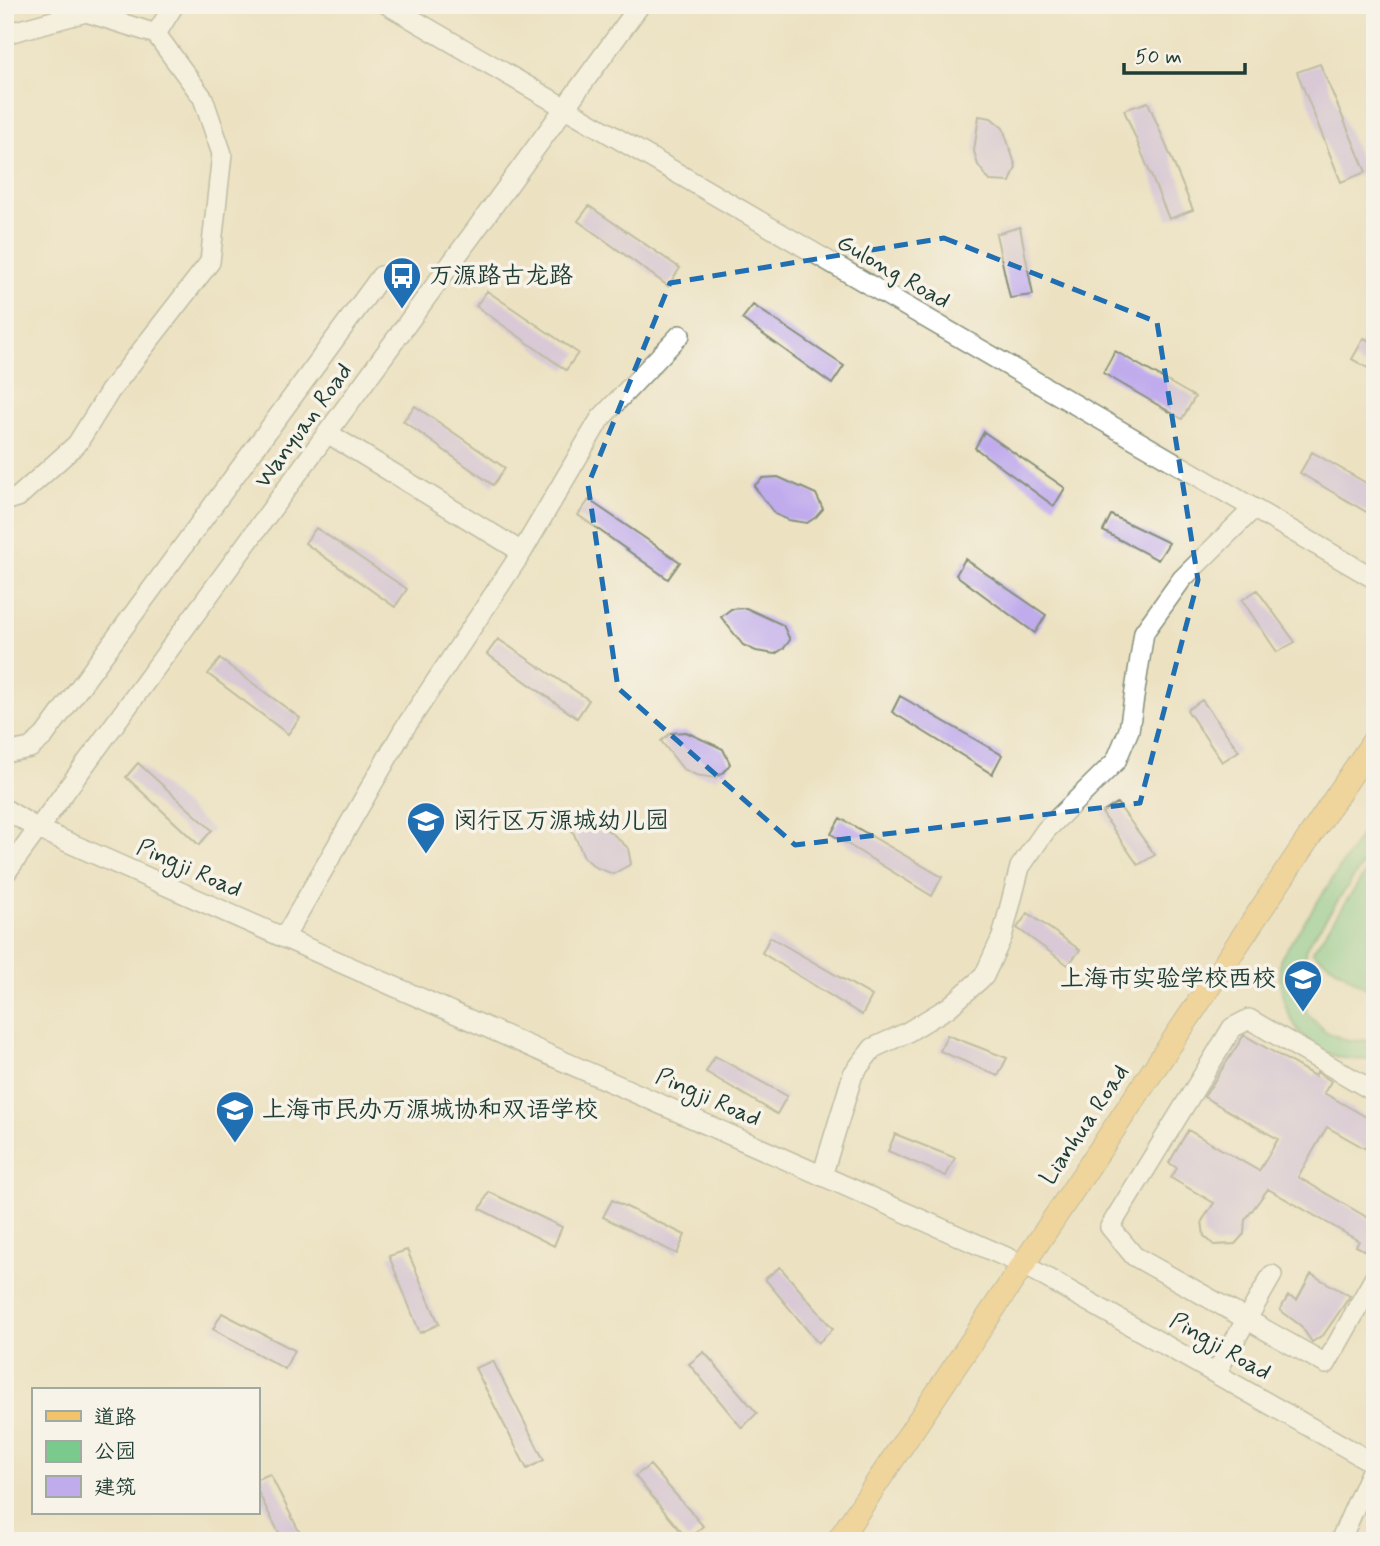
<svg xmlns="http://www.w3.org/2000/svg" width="1380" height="1546" font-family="Mynerve,'LXGW WenKai TC',sans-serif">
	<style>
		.green { fill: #79ca8c; stroke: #4c8460; stroke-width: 2 }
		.building { fill: #c0abed }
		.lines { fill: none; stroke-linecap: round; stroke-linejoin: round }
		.minor-casing { stroke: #86907b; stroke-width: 22 }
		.major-casing { stroke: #86907b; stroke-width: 25 }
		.minor { stroke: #fff; stroke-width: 19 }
		.major { stroke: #f2c36a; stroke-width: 23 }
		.marked { fill: none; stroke: #1f6fb2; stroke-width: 5; stroke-dasharray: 14 9; stroke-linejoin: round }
		.labels { text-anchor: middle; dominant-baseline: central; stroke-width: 7; stroke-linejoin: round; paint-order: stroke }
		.street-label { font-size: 24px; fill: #1f3d34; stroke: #f7f3e8 }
		.poi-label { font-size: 24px; fill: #1f3d34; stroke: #f7f3e8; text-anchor: start }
	</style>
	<rect width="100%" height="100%" fill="#f7f3e8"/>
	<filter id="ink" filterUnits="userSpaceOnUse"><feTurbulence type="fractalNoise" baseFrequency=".0143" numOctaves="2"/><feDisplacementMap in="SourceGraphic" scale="14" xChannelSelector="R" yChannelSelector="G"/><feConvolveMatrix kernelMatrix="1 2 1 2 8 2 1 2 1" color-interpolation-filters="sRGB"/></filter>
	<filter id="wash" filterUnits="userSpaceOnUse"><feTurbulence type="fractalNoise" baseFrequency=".00686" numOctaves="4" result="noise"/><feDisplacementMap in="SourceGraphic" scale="28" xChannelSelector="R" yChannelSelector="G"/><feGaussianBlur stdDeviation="1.57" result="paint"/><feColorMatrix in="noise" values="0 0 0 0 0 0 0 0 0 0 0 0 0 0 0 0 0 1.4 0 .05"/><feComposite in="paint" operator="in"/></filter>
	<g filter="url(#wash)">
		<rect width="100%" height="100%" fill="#ece2c2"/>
		<path class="green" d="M1375 814V846L1307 946 1298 979 1307 1013 1326 1032 1348 1041 1375 1040V1059C1310 1066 1276 1019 1280 959Z
			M1375 859V994L1312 952Z"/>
		<g id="blocks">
			<path class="building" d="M1320 64 1366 172 1341 182 1297 72Z
				M1148 102 1193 210 1169 219 1124 110Z
				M979 116 991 118 1003 128 1016 167 1010 182 990 181 978 165 974 151Z
				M589 206 680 268 668 286 578 221Z
				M1020 227 1033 295 1010 298 996 234Z
				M487 291 578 353 566 370 476 306Z
				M753 305 844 366 832 384 742 319Z
				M1364 338 1375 344V372L1352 359Z
				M1115 351 1195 397 1182 419 1103 373Z
				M415 406 505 468 493 485 403 421Z
				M984 432 1065 488 1054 506 975 448Z
				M1312 452 1375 488V517L1300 473Z
				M778 477 816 494 823 509 816 517 807 523 788 520 775 514 754 486 763 478Z
				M589 500 680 562 668 579 578 515Z
				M1111 515 1169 543 1158 560 1103 531Z
				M316 528 407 589 395 607 305 543Z
				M965 559 1046 615 1035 633 956 575Z
				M1257 590 1295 642 1277 652 1242 600Z
				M746 608 783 625 790 640 784 648 775 654 756 651 743 645 721 617 731 609Z
				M498 639 589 700 577 718 487 654Z
				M220 659 300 718 288 734 208 674Z
				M900 696 1002 755 992 774 892 712Z
				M1202 700 1239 751 1222 762 1187 710Z
				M686 732 723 749 730 764 724 772 715 778 696 775 683 769 661 741 671 733Z
				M138 763 212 830 199 845 126 777Z
				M1117 803 1155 855 1138 865 1102 813Z
				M840 818 942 877 932 896 831 834Z
				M580 820 595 822 613 834 628 848 631 864 613 874 595 867 584 857 570 825Z
				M1028 913 1080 950 1068 965 1017 928Z
				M770 937 872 996 862 1015 762 953Z
				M947 1035 1007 1058 998 1076 940 1051Z
				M1244 1035 1315 1076 1317 1072 1331 1081 1324 1093 1375 1122V1154L1327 1127 1298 1177 1375 1222V1256L1356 1246 1359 1241 1268 1189 1245 1220 1244 1234 1235 1244 1214 1245 1204 1236 1202 1221 1214 1203 1171 1178 1177 1168 1169 1163 1188 1130 1259 1171 1278 1139 1204 1097Z
				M715 1056 787 1096 777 1114 706 1072Z
				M895 1134 955 1158 946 1176 888 1151Z
				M489 1192 562 1227 554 1246 480 1209Z
				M612 1200 685 1235 677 1254 603 1217Z
				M407 1250 439 1324 420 1333 389 1256Z
				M780 1267 833 1329 818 1343 765 1279Z
				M1311 1274 1350 1296 1324 1334 1312 1342 1301 1326 1280 1310 1288 1296 1297 1300Z
				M222 1313 294 1350 285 1369 213 1329Z
				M704 1352 757 1413 742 1428 689 1364Z
				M493 1361 544 1460 527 1469 475 1368Z
				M650 1465 703 1526 688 1540 635 1476Z
				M270 1474 304 1541H283L257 1490V1479Z"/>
		</g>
	</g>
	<g filter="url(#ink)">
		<use href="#blocks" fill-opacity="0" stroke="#86907b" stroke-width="2"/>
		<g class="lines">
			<g class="minor-casing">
				<path id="minor" d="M388 5 1375 579
					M5 34 86 12 156 34 203 98 222 154 210 262 110 391 77 444 18 497 5 501
					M156 34 174 5
					M329 434 522 552
					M5 753 30 748 44 736 381 276
					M5 809 38 829 1022 1264 1375 1464
					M5 874 640 5
					M284 938 404 729 522 552 600 419 680 335
					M1375 1092 1249 1019 1232 1028 1110 1227 1134 1256 1326 1364 1375 1277
					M822 1176 853 1074 873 1048 906 1033 949 1007 984 976 1002 937 1020 867 1046 830 1116 761 1129 730 1144 632 1182 579 1253 509
					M1216 1373 1272 1275
					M1340 1541 1374 1464"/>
			</g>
			<g class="major-casing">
				<path id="major" d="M838 1541 1375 739"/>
			</g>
			<use href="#minor" class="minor"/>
			<use href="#major" class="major"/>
		</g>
	</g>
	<path d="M0 0H1380V1546H0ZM944 238 1157 322 1198 580 1140 803 795 845 618 688 588 485 670 283Z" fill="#ece2c2" fill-opacity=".55" fill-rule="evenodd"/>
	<path class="marked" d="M944 238 1157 322 1198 580 1140 803 795 845 618 688 588 485 670 283Z"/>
	<defs>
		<g id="bus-pin" transform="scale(2.0125)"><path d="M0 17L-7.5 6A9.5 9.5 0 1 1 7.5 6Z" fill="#1f6fb2" stroke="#f7f3e8"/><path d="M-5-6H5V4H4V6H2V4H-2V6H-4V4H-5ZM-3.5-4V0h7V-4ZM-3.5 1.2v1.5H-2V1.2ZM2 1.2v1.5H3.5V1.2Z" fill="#fff"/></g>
		<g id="school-pin" transform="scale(2.0125)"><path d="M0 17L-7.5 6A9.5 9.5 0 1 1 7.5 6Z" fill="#1f6fb2" stroke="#f7f3e8"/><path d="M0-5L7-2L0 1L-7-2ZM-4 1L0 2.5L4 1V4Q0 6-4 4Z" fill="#fff"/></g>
	</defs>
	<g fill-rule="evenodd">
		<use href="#bus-pin" x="402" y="276"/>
		<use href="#school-pin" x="426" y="821"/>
		<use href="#school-pin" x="1303" y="979"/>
		<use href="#school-pin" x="235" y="1110"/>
	</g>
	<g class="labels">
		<g class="street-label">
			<text transform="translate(893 272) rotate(30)">Gulong Road</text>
			<text transform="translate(304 426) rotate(-54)">Wanyuan Road</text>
			<text transform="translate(189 869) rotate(24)">Pingji Road</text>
			<text transform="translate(708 1098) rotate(24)">Pingji Road</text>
			<text transform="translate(1085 1125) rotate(-56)">Lianhua Road</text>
			<text transform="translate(1220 1347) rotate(30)">Pingji Road</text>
		</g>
		<g class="poi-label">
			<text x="429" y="276">万源路古龙路</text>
			<text x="453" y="821">闵行区万源城幼儿园</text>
			<text x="1276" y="979" text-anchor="end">上海市实验学校西校</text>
			<text x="262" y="1110">上海市民办万源城协和双语学校</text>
		</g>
	</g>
	<rect width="1380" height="1546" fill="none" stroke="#f7f3e8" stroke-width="28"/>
	<rect x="32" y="1388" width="228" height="126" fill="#f7f3e8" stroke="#a1aaa0" stroke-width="2"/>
	<rect x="46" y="1411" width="35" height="10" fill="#f2c36a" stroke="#a1aaa0" stroke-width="2"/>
	<text x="94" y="1424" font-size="21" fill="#1f3d34">道路</text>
	<rect x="46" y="1441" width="35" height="21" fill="#79ca8c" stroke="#a1aaa0" stroke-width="2"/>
	<text x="94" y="1458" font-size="21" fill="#1f3d34">公园</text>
	<rect x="46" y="1476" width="35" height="21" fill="#c0abed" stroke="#a1aaa0" stroke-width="2"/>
	<text x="94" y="1494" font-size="21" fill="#1f3d34">建筑</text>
	<path d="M1124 63v10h121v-10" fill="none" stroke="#1f3d34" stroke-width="3.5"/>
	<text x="1135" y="63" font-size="21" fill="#1f3d34" stroke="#f7f3e8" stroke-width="5" paint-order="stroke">50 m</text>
</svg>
